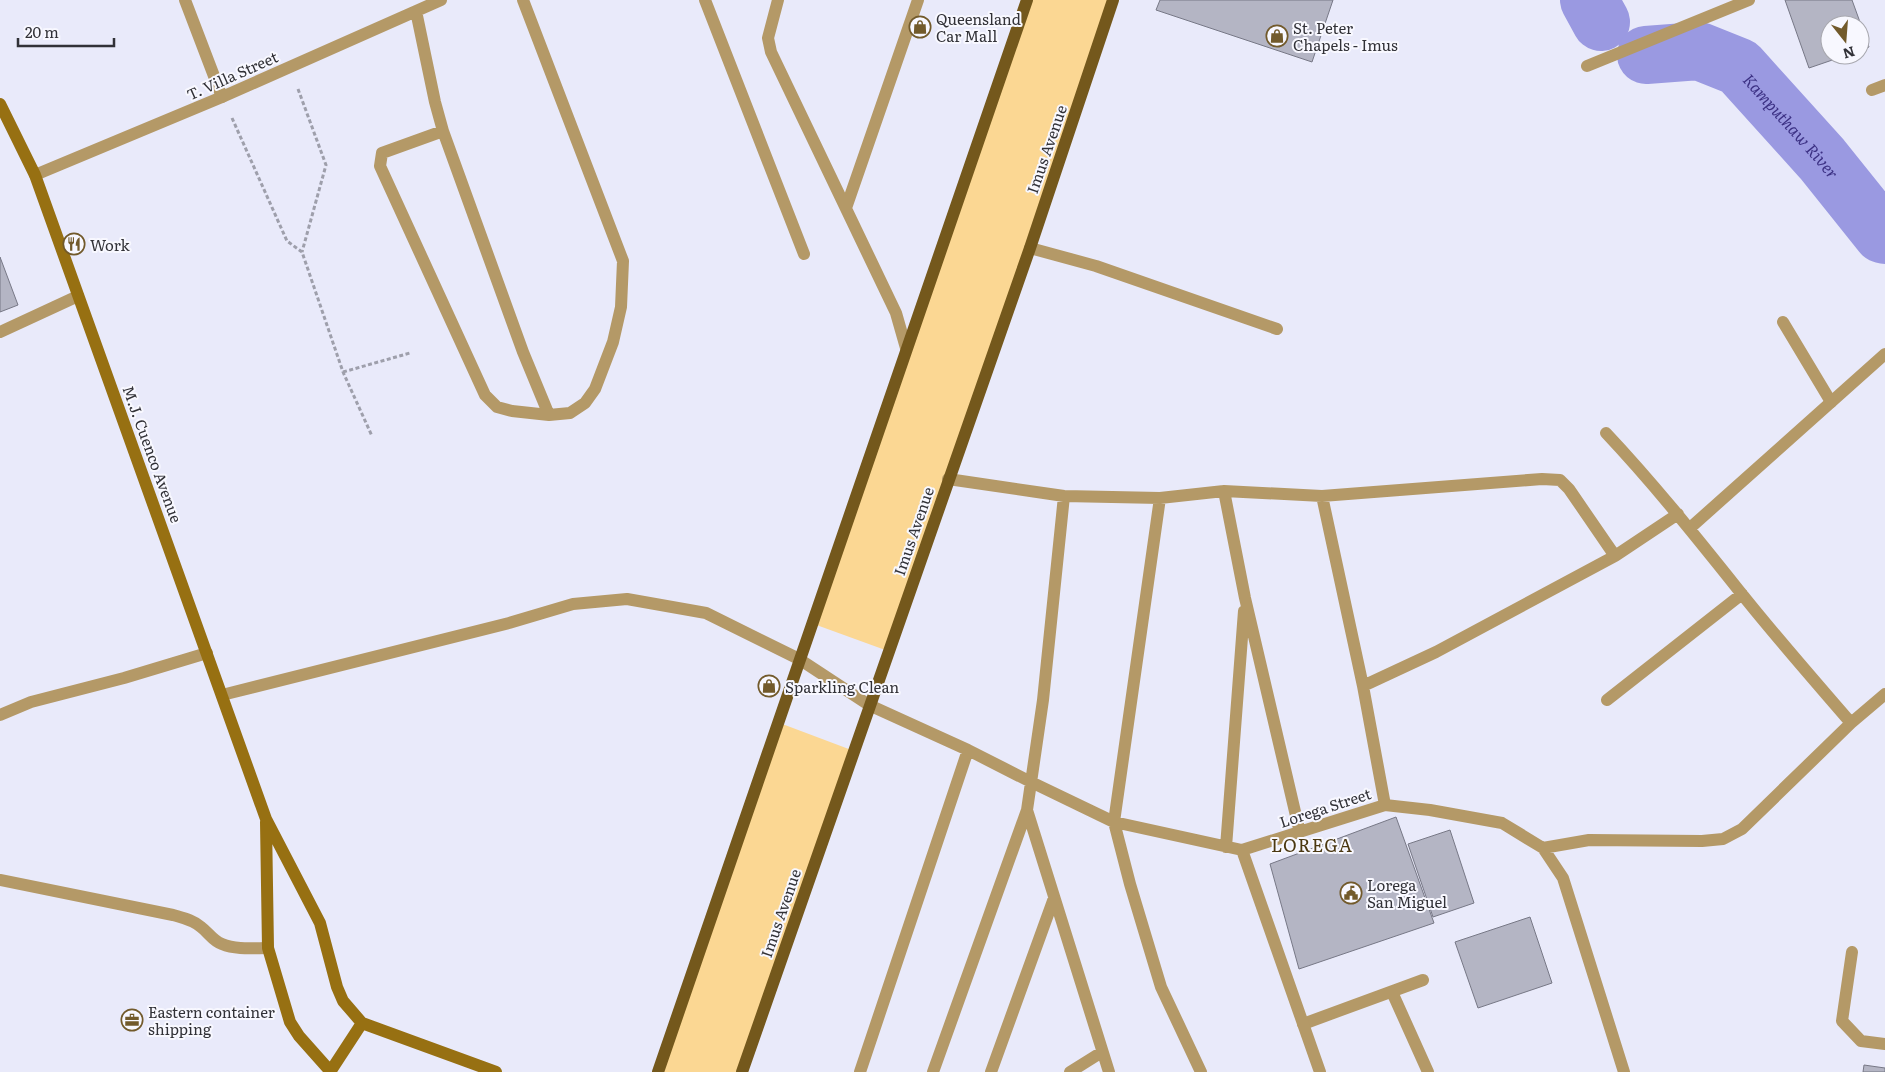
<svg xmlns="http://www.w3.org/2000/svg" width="1885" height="1072" font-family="Literata,serif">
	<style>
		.green { fill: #fbd793 }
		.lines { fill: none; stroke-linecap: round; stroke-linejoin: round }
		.river { stroke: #9a99e1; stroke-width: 58 }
		.building { fill: #b4b5c4; stroke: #777886 }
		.path { stroke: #9e9fab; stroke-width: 3; stroke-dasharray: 4 2.5; stroke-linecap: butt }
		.service { stroke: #b49967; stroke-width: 12 }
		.minor { stroke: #b49967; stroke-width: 12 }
		.secondary { stroke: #977012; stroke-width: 12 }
		.primary { stroke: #74581c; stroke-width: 12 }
		.labels { text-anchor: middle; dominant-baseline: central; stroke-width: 4; stroke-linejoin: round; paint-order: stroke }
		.poi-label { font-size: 15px; fill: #313137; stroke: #f8f8ff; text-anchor: start }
		.street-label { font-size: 15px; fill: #313137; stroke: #f8f8ff }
		.water-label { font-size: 16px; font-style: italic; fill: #3c3184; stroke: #f8f8ff }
		.quarter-label { font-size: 18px; letter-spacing: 1px; fill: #4b3812; stroke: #f8f8ff }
	</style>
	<rect width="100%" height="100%" fill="#e9eafa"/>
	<path class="green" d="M1027 0H1111L888 651 811 623Z
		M777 722 854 751 742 1072H658Z"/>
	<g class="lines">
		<g class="river">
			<path d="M1589 0 1601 22"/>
			<path id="s1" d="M1646 55 1699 51 1739 67 1822 159 1882 234 1885 235"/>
		</g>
	</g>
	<path class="building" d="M1160 0H1333L1312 62 1156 10Z
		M1785 0H1852L1869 47 1860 50V25H1830V55H1847L1809 68Z
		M0 257 18 305 0 312Z
		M1396 817 1434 923 1299 969 1270 864Z
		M1450 830 1474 903 1433 917 1408 844Z
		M1530 917 1552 983 1478 1008 1455 942Z
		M1864 1065 1885 1068V1072H1863Z"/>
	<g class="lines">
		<path class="path" d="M298 89 326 165 302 252
			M232 118 287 241 302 252 343 372 372 436
			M343 372 410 353"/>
		<path class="service" d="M185 0 222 97
			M778 0 768 38 771 52 896 313 906 348
			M846 208 918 0
			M1030 248 1096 266 1277 329
			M1783 322 1831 402
			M0 715 31 702 124 678 207 653
			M0 880 173 915C183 918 193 920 201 927 209 933 213 941 222 944 236 950 254 948 268 948
			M1852 952 1842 1021 1861 1041 1885 1044
			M1392 992 1428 1072
			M1303 1024 1423 980"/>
		<path class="minor" d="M705 0 804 254
			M416 11 435 102 443 131 523 352 549 415
			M1587 66 1749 0
			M1872 90 1885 85
			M443 131 382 153 380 166 485 395 497 407 512 411 549 415 570 413 585 403 595 389 613 342 621 307 623 261 523 0
			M35 175 222 97 441 0
			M0 332 78 296
			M1606 433C1654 484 1697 538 1741 593 1776 637 1814 680 1851 723
			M948 479 1064 496 1160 498 1224 491 1322 496 1542 479 1560 480 1569 489 1615 556
			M1224 491 1245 598 1300 833
			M1322 496 1363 686 1385 805
			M1160 498 1114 822 1130 884 1161 987 1201 1072
			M1690 528 1885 354
			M1363 686 1436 652 1615 556 1678 514
			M222 695 509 623 573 604 627 599 706 613 799 659 869 705 968 750 1031 782 1114 822 1242 850 1385 805 1430 810 1502 823 1543 848 1563 878 1624 1072
			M1607 700 1742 594
			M1027 810 1109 1072
			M1226 847 1244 611
			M1543 848 1589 840 1702 841 1723 839 1742 829 1851 723 1885 694
			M1242 850 1320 1072
			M860 1072 968 750
			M933 1072 1027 810 1043 700 1064 496
			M991 1072 1054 898
			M1070 1072 1102 1052"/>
		<path class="secondary" d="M0 104 35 175 266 819 320 923 337 987 343 1001 362 1023 496 1072
			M266 822 268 948 290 1022 299 1036 331 1072
			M330 1072 362 1023"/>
		<path class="primary" d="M658 1072 1027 0
			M742 1072 1030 248 1113 0"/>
	</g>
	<defs>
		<g id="shop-ring" transform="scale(1.125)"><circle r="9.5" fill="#f8f8ff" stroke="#725a2b" stroke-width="1.5"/><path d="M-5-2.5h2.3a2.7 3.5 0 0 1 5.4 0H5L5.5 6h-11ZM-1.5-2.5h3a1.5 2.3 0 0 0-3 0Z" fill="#725a2b"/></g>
		<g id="restaurant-ring" transform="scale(1.125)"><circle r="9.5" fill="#f8f8ff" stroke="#725a2b" stroke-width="1.5"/><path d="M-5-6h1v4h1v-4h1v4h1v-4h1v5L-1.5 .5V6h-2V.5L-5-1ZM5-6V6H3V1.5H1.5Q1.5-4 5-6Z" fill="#725a2b"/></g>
		<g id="civic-ring" transform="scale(1.125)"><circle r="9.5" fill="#f8f8ff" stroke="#725a2b" stroke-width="1.5"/><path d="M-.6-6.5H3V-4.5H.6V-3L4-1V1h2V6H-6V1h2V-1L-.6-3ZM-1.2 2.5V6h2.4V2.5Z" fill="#725a2b"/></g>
		<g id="office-ring" transform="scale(1.125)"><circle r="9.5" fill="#f8f8ff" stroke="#725a2b" stroke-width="1.5"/><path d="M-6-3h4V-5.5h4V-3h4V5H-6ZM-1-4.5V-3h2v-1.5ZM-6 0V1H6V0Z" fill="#725a2b"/></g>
	</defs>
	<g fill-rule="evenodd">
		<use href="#shop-ring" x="920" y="27"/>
		<use href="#shop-ring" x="1277" y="36"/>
		<use href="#restaurant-ring" x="74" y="244"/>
		<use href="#shop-ring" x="769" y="686"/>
		<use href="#civic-ring" x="1351" y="893"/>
		<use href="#office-ring" x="132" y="1020"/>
	</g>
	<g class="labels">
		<g class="poi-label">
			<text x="936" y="18">Queensland<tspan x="936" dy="17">Car Mall</tspan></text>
			<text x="1293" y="27">St. Peter<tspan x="1293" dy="17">Chapels - Imus</tspan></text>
			<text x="90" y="244">Work</text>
			<text x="785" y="686">Sparkling Clean</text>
			<text x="1367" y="884">Lorega<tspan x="1367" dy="17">San Miguel</tspan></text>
			<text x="148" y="1011">Eastern container<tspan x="148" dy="17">shipping</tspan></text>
		</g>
		<g class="street-label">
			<text transform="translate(232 75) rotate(-24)">T. Villa Street</text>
			<text transform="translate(1046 149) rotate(-71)">Imus Avenue</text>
			<text transform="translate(153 454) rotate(70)">M.J. Cuenco Avenue</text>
			<text transform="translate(913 531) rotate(-71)">Imus Avenue</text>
			<text transform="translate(1325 807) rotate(-18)">Lorega Street</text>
			<text transform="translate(780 913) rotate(-71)">Imus Avenue</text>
		</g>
		<g class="water-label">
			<text stroke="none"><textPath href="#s1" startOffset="175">Kamputhaw River</textPath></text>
		</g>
		<g class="quarter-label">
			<text x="1312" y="844">LOREGA</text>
		</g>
	</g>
	<g transform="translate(1845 40) rotate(163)"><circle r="24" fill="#f8f8ff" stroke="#a8a8af"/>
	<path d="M0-4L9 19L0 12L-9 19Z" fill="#725a2b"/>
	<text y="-8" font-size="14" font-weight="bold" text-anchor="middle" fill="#313137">N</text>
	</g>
	<path d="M18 38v8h96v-8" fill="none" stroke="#313137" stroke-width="2.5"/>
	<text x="25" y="38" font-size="15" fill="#313137" stroke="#f8f8ff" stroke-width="4" paint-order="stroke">20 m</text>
</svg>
